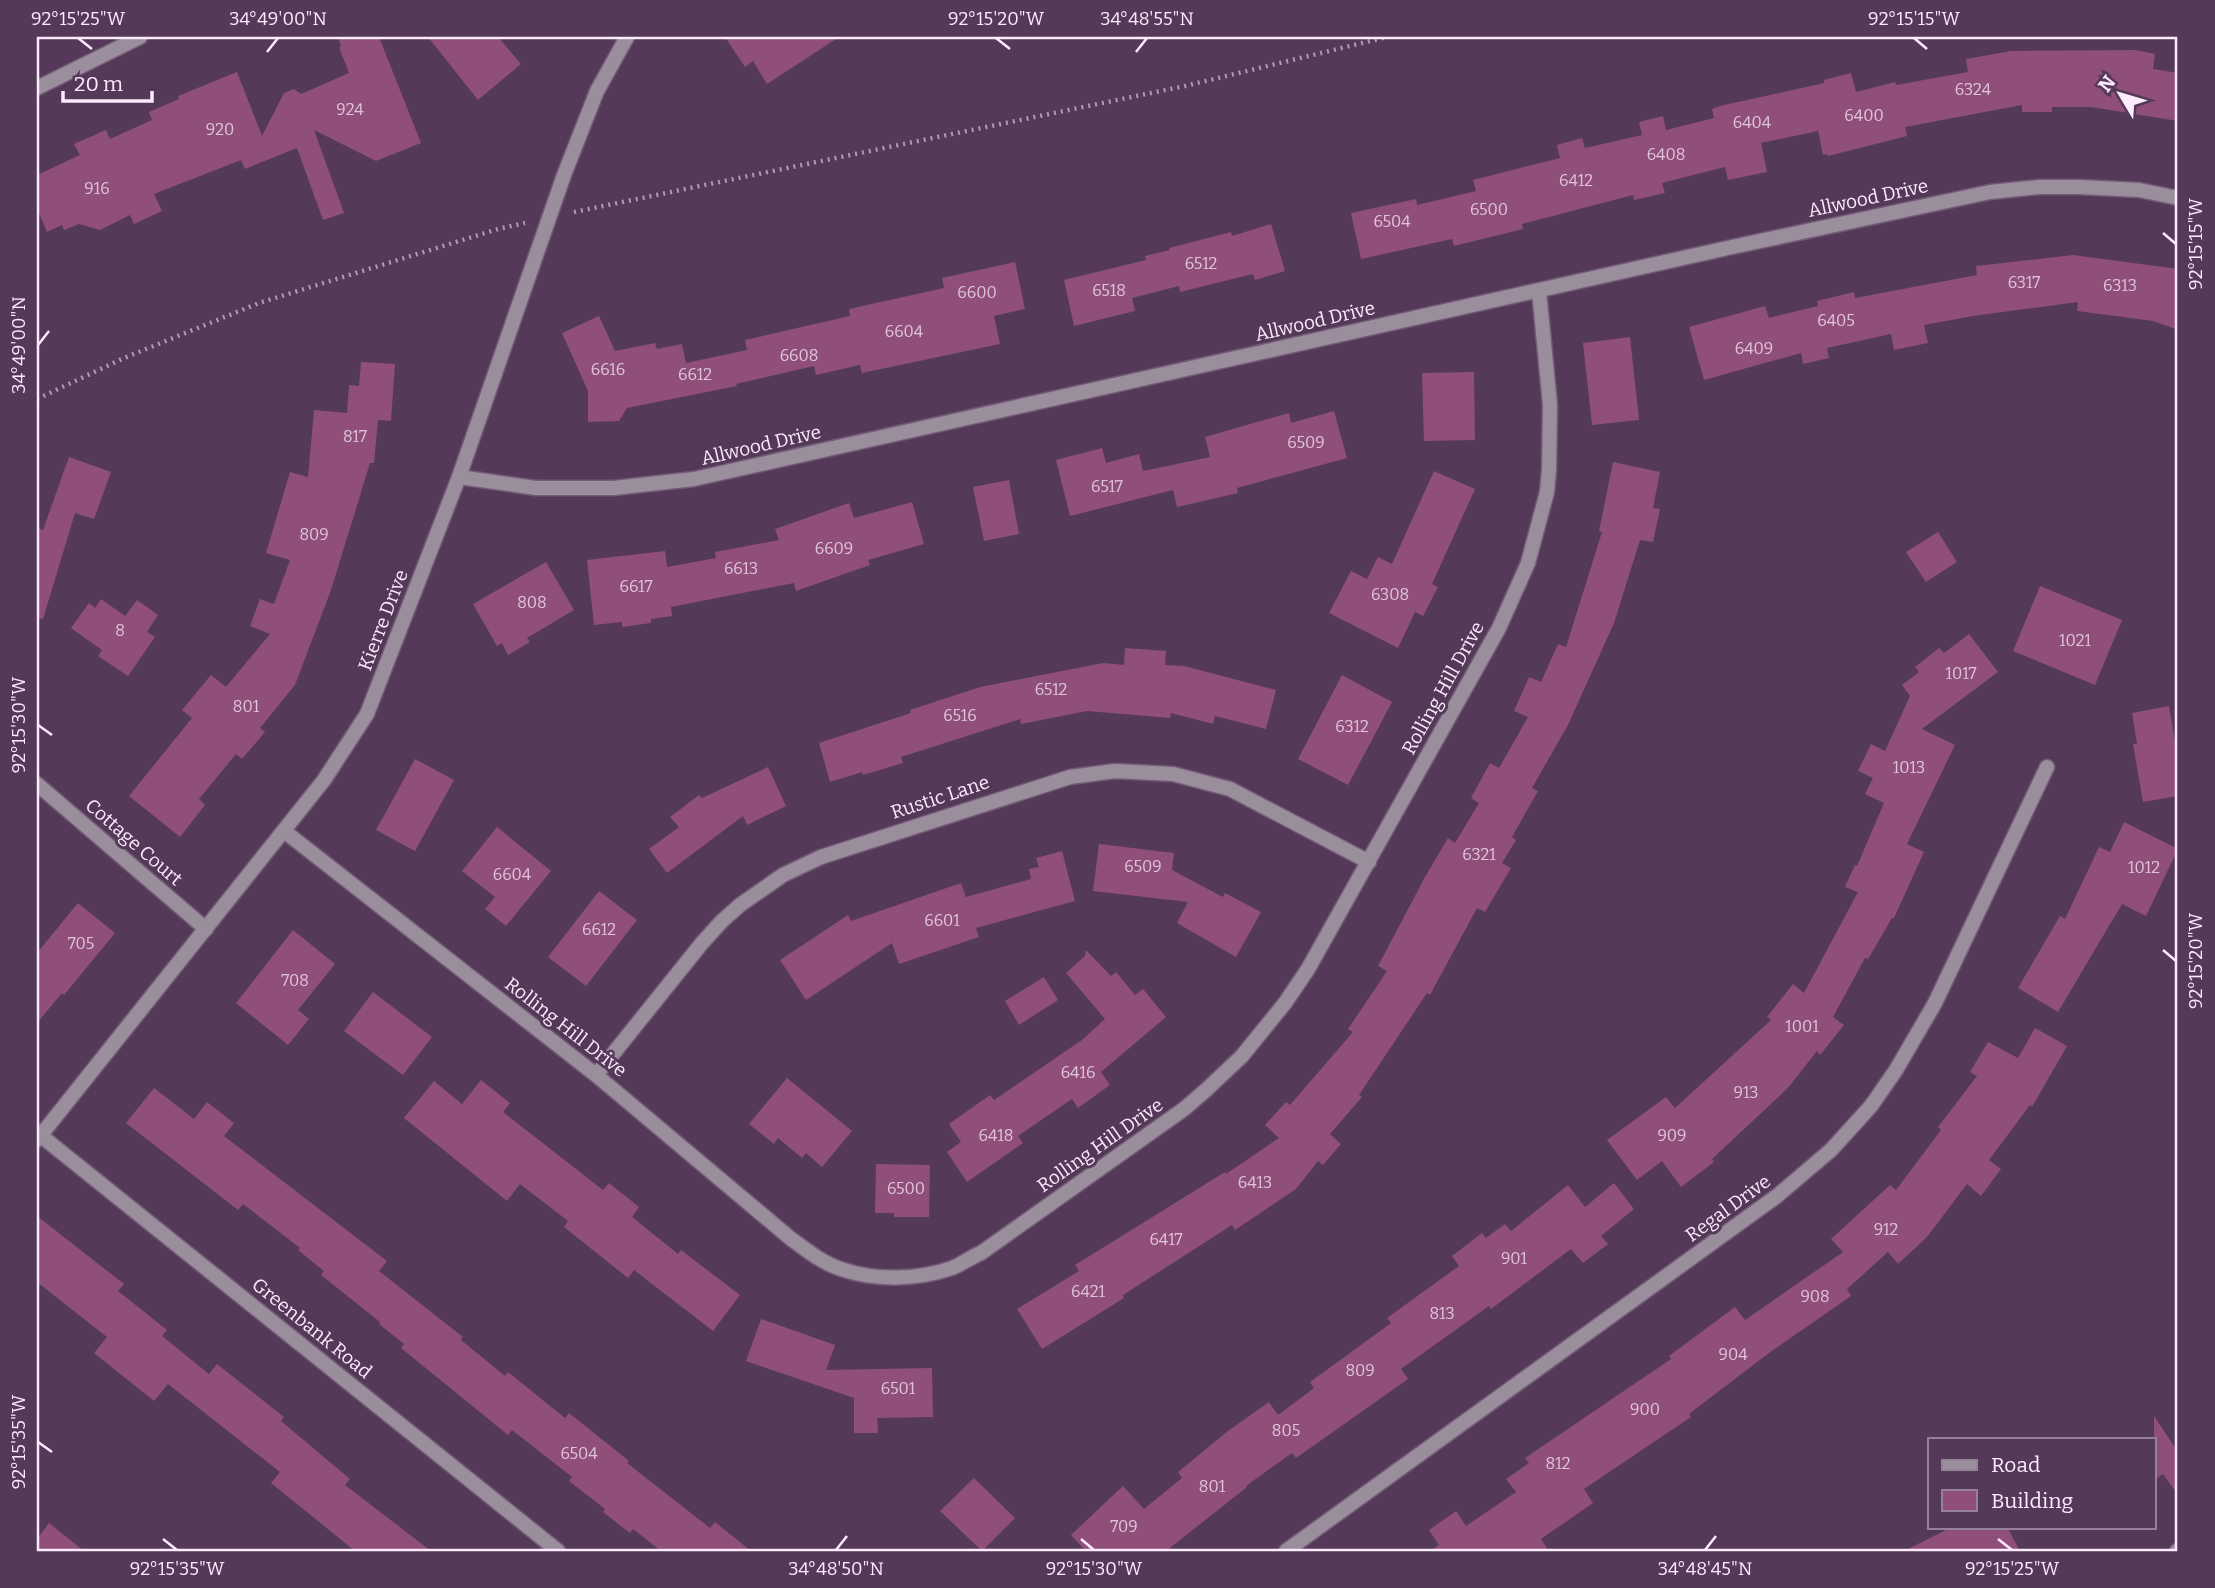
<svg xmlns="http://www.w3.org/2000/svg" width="2215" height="1588" font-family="Bitter,serif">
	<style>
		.building { fill: #8f4f79 }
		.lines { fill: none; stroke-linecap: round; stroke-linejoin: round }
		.minor-casing { stroke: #725a76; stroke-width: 17 }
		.tertiary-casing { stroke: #725a76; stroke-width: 17 }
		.path { stroke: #af9bb2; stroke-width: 4.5; stroke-dasharray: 2 5; stroke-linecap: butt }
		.minor { stroke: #9a8d9c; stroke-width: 14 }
		.tertiary { stroke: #9a8d9c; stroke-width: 14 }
		.ticks { fill: none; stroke: #fbebfd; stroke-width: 2.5 }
		.labels { text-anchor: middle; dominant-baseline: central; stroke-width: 6; stroke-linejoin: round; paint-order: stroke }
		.number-label { font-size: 16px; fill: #e0c4dc }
		.street-label { font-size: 19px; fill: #fbebfd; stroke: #543a58 }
		.neatline { fill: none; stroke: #fbebfd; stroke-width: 2.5 }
		.ticks-label { font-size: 18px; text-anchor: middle; fill: #fbebfd }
	</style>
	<rect width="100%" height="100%" fill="#543a58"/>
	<path class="building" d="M338 37H379L421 143 376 161 314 130 344 213 323 220 297 148 245 169 241 160 154 194 162 211 134 224 130 215 100 230 79 224 64 230 62 225 47 232 37 208V175L80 155 74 144 106 130 110 139 152 120 149 112 179 99 178 96 237 72 262 136 284 93 294 89 301 94 349 73 339 47 341 46Z
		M428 37H498L521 64 478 100Z
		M725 37H839L767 84 753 61 745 67Z
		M2136 50 2155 54 2153 69 2178 73V121L2091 107H2052V112H2022V105L1905 127 1907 136 1828 156 1827 154 1823 155 1818 131 1761 143 1767 172 1728 180 1725 167 1662 183 1665 193 1634 200 1633 195 1522 224 1523 229 1454 246 1452 239 1361 259 1351 213 1416 199 1417 205 1476 191 1473 180 1560 158 1557 145 1582 138 1585 148 1642 135 1639 122 1663 116 1666 130 1714 118 1712 109 1720 106 1824 83V80L1851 73 1856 92 1895 82 1896 85 1968 72 1966 59 2011 51Z
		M1271 224 1285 271 1255 280 1253 274 1180 292 1179 286 1132 298 1135 311 1074 326 1064 280 1146 260 1145 256 1170 250 1169 248 1231 232 1232 236Z
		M2073 255 2178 269V330L2153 321 2077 311 2078 302 1973 316 1924 325 1928 343 1894 350 1891 334 1827 348 1829 358 1803 364 1801 353 1704 380 1689 327 1765 306 1769 318 1818 306 1817 301 1854 292 1855 298 1977 275 1976 266Z
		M1015 262 1025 309 994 316 1000 344 862 373 860 365 816 375 814 366 736 384 737 386 627 408 619 421 588 422V391L562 333 599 316 615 351 655 343 657 349 682 344 686 363 747 350 745 340 850 316 849 309 944 288 942 278Z
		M1630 337 1639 420 1592 425 1583 343Z
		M361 362 395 364 391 421 378 420 374 463H370L331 590 295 685 260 728 265 732 242 759 236 754 199 799 205 805 180 837 129 796 192 718 182 710 211 675 226 687 270 634 250 626 260 599 274 604 290 560 266 553 290 472 308 477 314 410 347 413 349 385 359 386Z
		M1474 372 1475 440 1424 441 1422 373Z
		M1334 411 1347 458 1237 488 1238 493 1177 507 1173 490 1070 516 1056 460 1102 448 1106 463 1139 454 1143 471 1210 457 1205 437 1289 413 1291 423Z
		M69 457 111 472 94 519 75 513 43 619 37 618V528L43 530Z
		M1613 462 1660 472 1653 508 1660 509 1653 542 1640 540 1614 623 1568 725 1532 788 1538 791 1512 837 1516 840 1502 863 1511 868 1485 912 1477 908 1430 995 1427 993 1359 1095 1362 1097 1330 1134 1341 1144 1323 1165 1318 1161 1296 1189 1235 1230 1232 1225 1123 1295 1124 1298 1042 1349 1017 1309 1079 1271 1075 1265 1225 1172 1226 1174 1279 1138 1265 1125 1286 1102 1290 1105 1353 1032 1348 1029 1387 971 1378 966 1425 877 1448 838 1455 843 1479 803 1471 798 1490 763 1499 768 1528 717 1514 711 1529 677 1541 682 1558 644 1566 647 1602 532 1599 531Z
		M1434 471 1475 489 1432 584 1438 587 1423 616 1415 612 1398 648 1329 613 1351 571 1367 579 1378 557 1392 564Z
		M1009 480 1019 534 984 541 973 487Z
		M912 502 924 544 868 560 870 565 796 591 794 583 671 607 672 616 651 619V623L622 627V622L594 625 587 560 665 551 667 567 716 558 715 552 779 540 775 529 849 503 854 518Z
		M1938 532 1957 562 1926 582 1906 552Z
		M546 562 574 610 527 638 530 642 508 655 502 643 497 646 473 604Z
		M2040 586 2122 620 2095 685 2013 651Z
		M101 599 125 616 137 600 158 615 147 632 155 637 128 676 98 656 102 650 71 628 89 603 95 608Z
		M1969 634 1998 672 1922 729 1955 745 1907 844 1924 852 1894 918H1892L1868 959 1865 958 1833 1017 1844 1025 1820 1055 1817 1051 1788 1088 1712 1159 1714 1162 1681 1187 1662 1161 1637 1180 1607 1140 1666 1097 1675 1108 1771 1020 1767 1017 1793 984 1804 993 1858 892 1845 887 1855 865 1857 866 1884 803 1865 794 1873 778 1858 771 1871 744 1885 751 1910 696 1902 685 1919 672 1915 667 1939 648 1944 653Z
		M1125 648 1166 651 1165 665 1184 666 1276 690 1266 729 1215 716 1213 724 1171 713 1170 718 1087 711 1021 724 1020 719 901 757 903 763 863 775 862 772 830 782 819 743 911 713 910 710 980 687 1103 663 1124 665Z
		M1342 675 1392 702 1348 785 1298 759Z
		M2169 706 2178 759V796L2143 802 2133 744H2137L2132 713Z
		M415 759 454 780 415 851 376 830Z
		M768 767 786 806 747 825 743 816 667 873 649 849 679 827 670 817 699 795 702 798Z
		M2124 822 2178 849 2146 916 2122 904 2058 1012 2018 988 2060 916 2065 919 2099 847 2110 852Z
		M497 827 551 871 506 926 485 909 495 897 462 871Z
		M1099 844 1174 853 1172 870 1223 897 1225 893 1261 912 1236 957 1177 923 1188 902 1093 891Z
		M1062 851 1075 901 976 928 979 937 899 964 892 943 806 1000 780 960 848 915 851 921 961 883 966 897 1031 879 1029 869 1039 867 1036 858Z
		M599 891 637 920 586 986 548 957Z
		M78 903 115 933 64 995 62 993 37 1023V953Z
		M293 930 335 964 298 1010 309 1019 288 1045 236 1003Z
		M1086 950 1111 976 1116 972 1135 995 1143 989 1166 1017 1101 1072 1110 1085 1078 1108 1072 1099 1018 1136 1023 1143 967 1182 947 1152 961 1142 949 1124 990 1095 994 1100 1082 1040 1105 1019 1066 973 1085 956Z
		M1044 977 1058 1000 1019 1025 1005 1001Z
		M373 992 432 1037 403 1075 344 1031Z
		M2035 1028 2067 1046 2032 1107 2030 1105 1989 1160 2001 1169 1981 1196 1967 1184 1927 1237 1898 1264 1888 1252 1847 1289 1851 1296 1769 1353 1689 1414 1691 1417 1584 1489 1593 1503 1541 1539 1549 1551H1430L1439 1545 1429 1530 1456 1511 1466 1526 1516 1492 1506 1479 1529 1463 1525 1458 1671 1359 1669 1356 1735 1307 1745 1320 1843 1252 1831 1239 1890 1185 1896 1190 1941 1130 1938 1127 1977 1076 1970 1072 1988 1042 2018 1058Z
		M787 1078 852 1131 822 1167 806 1153 802 1158 778 1138 774 1144 749 1124Z
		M481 1080 510 1103 503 1112 603 1190 609 1183 639 1207 632 1217 678 1254 681 1250 740 1295 713 1331 634 1270 628 1278 564 1227 568 1221 520 1184 507 1201 404 1118 434 1081 462 1104Z
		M154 1088 194 1119 207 1102 234 1123 224 1136 387 1261 379 1271 463 1337 461 1340 505 1376 508 1372 565 1418 569 1413 629 1461 627 1463 710 1528 715 1522 751 1551H661L633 1529 630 1533 603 1512 605 1509 569 1481 572 1477 512 1430 508 1435 401 1348 404 1344 379 1324 380 1322 321 1275 324 1271 298 1250 300 1248 243 1204 238 1210 126 1123Z
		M876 1164 930 1165 929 1217H894V1213H875Z
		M1614 1183 1634 1209 1601 1236 1608 1244 1583 1263 1571 1249 1491 1309 1489 1306 1401 1369 1408 1379 1296 1458 1292 1453 1246 1486 1247 1487 1166 1551H1086L1071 1535 1123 1486 1144 1509 1182 1478 1178 1472 1228 1431 1269 1402 1278 1415 1314 1388 1310 1382 1391 1323 1387 1318 1459 1266 1452 1256 1482 1233 1486 1238 1505 1224 1511 1231 1568 1185 1585 1207Z
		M37 1216 124 1284 118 1291 167 1330 162 1336 209 1374 217 1364 284 1417 281 1421 350 1479 345 1485 431 1551H355L271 1483 280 1472 168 1384 154 1401 94 1353 107 1337 37 1282Z
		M761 1319 835 1345 826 1370 932 1368 933 1417 877 1418 878 1433H854V1398L746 1361Z
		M2154 1416 2178 1452V1495L2163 1474 2154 1480Z
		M974 1478 1015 1518 982 1551 940 1511Z
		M49 1523 84 1551H37V1539Z
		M1952 1527H2007L2020 1551H1904Z"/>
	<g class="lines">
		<g class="minor-casing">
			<path id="minor" d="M37 88 140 37
				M459 477 536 488H614L694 479 1732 247 1990 192 2039 187H2079L2139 190 2178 198
				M37 784 206 929
				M284 831 596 1075 790 1238C805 1249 822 1263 841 1269 875 1281 917 1280 952 1268 962 1264 971 1257 981 1253L1184 1109 1206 1090 1242 1056 1285 1003 1308 969 1499 628 1528 563 1547 492 1549 470 1550 405 1539 291
				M596 1075 702 943 722 921 740 905 783 875 821 857 1070 777 1115 771 1173 774 1230 789 1369 862
				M40 1135 558 1551
				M1286 1551 1777 1196 1831 1150 1871 1106 1896 1070 1935 1003 2047 767
				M2177 1551H2178"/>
		</g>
		<g class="tertiary-casing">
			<path id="tertiary" d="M37 1140 324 780 367 714 459 477 564 175 597 91 627 37"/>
		</g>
		<path class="path" d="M574 212 1185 86 1387 37
			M37 399 124 358 259 303 498 229 525 223"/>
		<use href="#minor" class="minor"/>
		<use href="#tertiary" class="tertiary"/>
	</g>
	<path class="ticks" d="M78 38 92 49M996 38 1010 49M1914 38 1927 49M267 52 278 38M1136 52 1147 38M2163 233 2176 244M38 345 49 331M38 725 52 735M2163 950 2176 961M38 1442 52 1452M163 1539 177 1550M1081 1539 1094 1550M1998 1539 2012 1550M836 1550 847 1536M1705 1550 1716 1536"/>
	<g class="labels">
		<g class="number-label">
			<text x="1973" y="89">6324</text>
			<text x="350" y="109">924</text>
			<text x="1864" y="115">6400</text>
			<text x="1752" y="122">6404</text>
			<text x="220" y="129">920</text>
			<text x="1666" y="154">6408</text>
			<text x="1576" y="180">6412</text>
			<text x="97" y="188">916</text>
			<text x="1489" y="209">6500</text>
			<text x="1392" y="221">6504</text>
			<text x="1201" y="263">6512</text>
			<text x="2024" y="282">6317</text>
			<text x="2120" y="285">6313</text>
			<text x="1109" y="290">6518</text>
			<text x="977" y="292">6600</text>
			<text x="1836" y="320">6405</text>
			<text x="904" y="331">6604</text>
			<text x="1754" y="348">6409</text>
			<text x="799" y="355">6608</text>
			<text x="608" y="369">6616</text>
			<text x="695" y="374">6612</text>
			<text x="355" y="436">817</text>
			<text x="1306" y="442">6509</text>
			<text x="1107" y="486">6517</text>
			<text x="314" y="534">809</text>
			<text x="834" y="548">6609</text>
			<text x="741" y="568">6613</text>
			<text x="636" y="586">6617</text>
			<text x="1390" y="594">6308</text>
			<text x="532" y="602">808</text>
			<text x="120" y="630">8</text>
			<text x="2075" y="640">1021</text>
			<text x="1961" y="673">1017</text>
			<text x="1051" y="689">6512</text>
			<text x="246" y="706">801</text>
			<text x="960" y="715">6516</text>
			<text x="1352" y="726">6312</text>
			<text x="1909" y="767">1013</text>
			<text x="1479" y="854">6321</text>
			<text x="1143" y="866">6509</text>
			<text x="2144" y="867">1012</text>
			<text x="512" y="874">6604</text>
			<text x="942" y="920">6601</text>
			<text x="599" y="929">6612</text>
			<text x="81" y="943">705</text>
			<text x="295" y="980">708</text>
			<text x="1802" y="1026">1001</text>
			<text x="1078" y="1072">6416</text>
			<text x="1746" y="1092">913</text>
			<text x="996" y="1135">6418</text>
			<text x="1672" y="1135">909</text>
			<text x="1255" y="1182">6413</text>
			<text x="906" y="1188">6500</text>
			<text x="1886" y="1229">912</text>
			<text x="1166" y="1239">6417</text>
			<text x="1514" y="1258">901</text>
			<text x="1088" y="1291">6421</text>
			<text x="1815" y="1296">908</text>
			<text x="1442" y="1313">813</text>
			<text x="1733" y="1354">904</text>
			<text x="1360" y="1370">809</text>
			<text x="898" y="1388">6501</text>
			<text x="1645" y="1409">900</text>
			<text x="1286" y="1430">805</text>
			<text x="579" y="1453">6504</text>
			<text x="1558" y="1463">812</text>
			<text x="1212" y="1486">801</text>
			<text x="1124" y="1526">709</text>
		</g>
		<g class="street-label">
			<text transform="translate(1868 198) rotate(-12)">Allwood Drive</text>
			<text transform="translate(1315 321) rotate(-13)">Allwood Drive</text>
			<text transform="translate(761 445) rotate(-13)">Allwood Drive</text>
			<text transform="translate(383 620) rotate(-69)">Kierre Drive</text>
			<text transform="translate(1443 688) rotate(-61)">Rolling Hill Drive</text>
			<text transform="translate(940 797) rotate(-18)">Rustic Lane</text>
			<text transform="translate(134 842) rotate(41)">Cottage Court</text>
			<text transform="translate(566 1027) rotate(38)">Rolling Hill Drive</text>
			<text transform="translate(1100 1145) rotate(-35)">Rolling Hill Drive</text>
			<text transform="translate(1728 1208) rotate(-36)">Regal Drive</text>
			<text transform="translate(312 1328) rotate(39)">Greenbank Road</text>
		</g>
	</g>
	<rect width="2215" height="1588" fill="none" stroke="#543a58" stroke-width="77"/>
	<rect x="1928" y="1438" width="228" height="91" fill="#543a58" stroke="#97819a" stroke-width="2"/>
	<rect x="1942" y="1460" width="35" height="10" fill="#9a8d9c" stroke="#97819a" stroke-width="2"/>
	<text x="1991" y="1472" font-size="21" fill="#fbebfd">Road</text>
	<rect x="1942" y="1490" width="35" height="21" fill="#8f4f79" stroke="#97819a" stroke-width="2"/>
	<text x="1991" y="1508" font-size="21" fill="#fbebfd">Building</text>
	<g transform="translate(2120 94) rotate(308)" stroke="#543a58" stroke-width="5" paint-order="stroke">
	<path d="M0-5L12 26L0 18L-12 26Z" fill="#fbebfd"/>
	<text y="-10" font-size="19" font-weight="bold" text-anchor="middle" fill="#fbebfd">N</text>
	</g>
	<path d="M63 91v10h89v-10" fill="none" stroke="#fbebfd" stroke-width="3.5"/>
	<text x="74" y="91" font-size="21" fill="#fbebfd" stroke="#543a58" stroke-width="5" paint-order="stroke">20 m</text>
	<rect x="38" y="38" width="2138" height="1512" class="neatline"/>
	<g class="ticks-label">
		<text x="78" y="25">92°15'25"W</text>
		<text x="278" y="25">34°49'00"N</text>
		<text x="996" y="25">92°15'20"W</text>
		<text x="1147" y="25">34°48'55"N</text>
		<text x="1914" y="25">92°15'15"W</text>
		<text transform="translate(2196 244) rotate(-90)" y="6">92°15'15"W</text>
		<text transform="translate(19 345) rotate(-90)" y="6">34°49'00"N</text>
		<text transform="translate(19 725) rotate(-90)" y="6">92°15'30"W</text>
		<text transform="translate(2196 961) rotate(-90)" y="6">92°15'20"W</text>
		<text transform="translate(19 1442) rotate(-90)" y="6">92°15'35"W</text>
		<text x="177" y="1575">92°15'35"W</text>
		<text x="836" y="1575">34°48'50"N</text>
		<text x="1094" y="1575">92°15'30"W</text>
		<text x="1705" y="1575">34°48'45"N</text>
		<text x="2012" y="1575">92°15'25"W</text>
	</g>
</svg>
